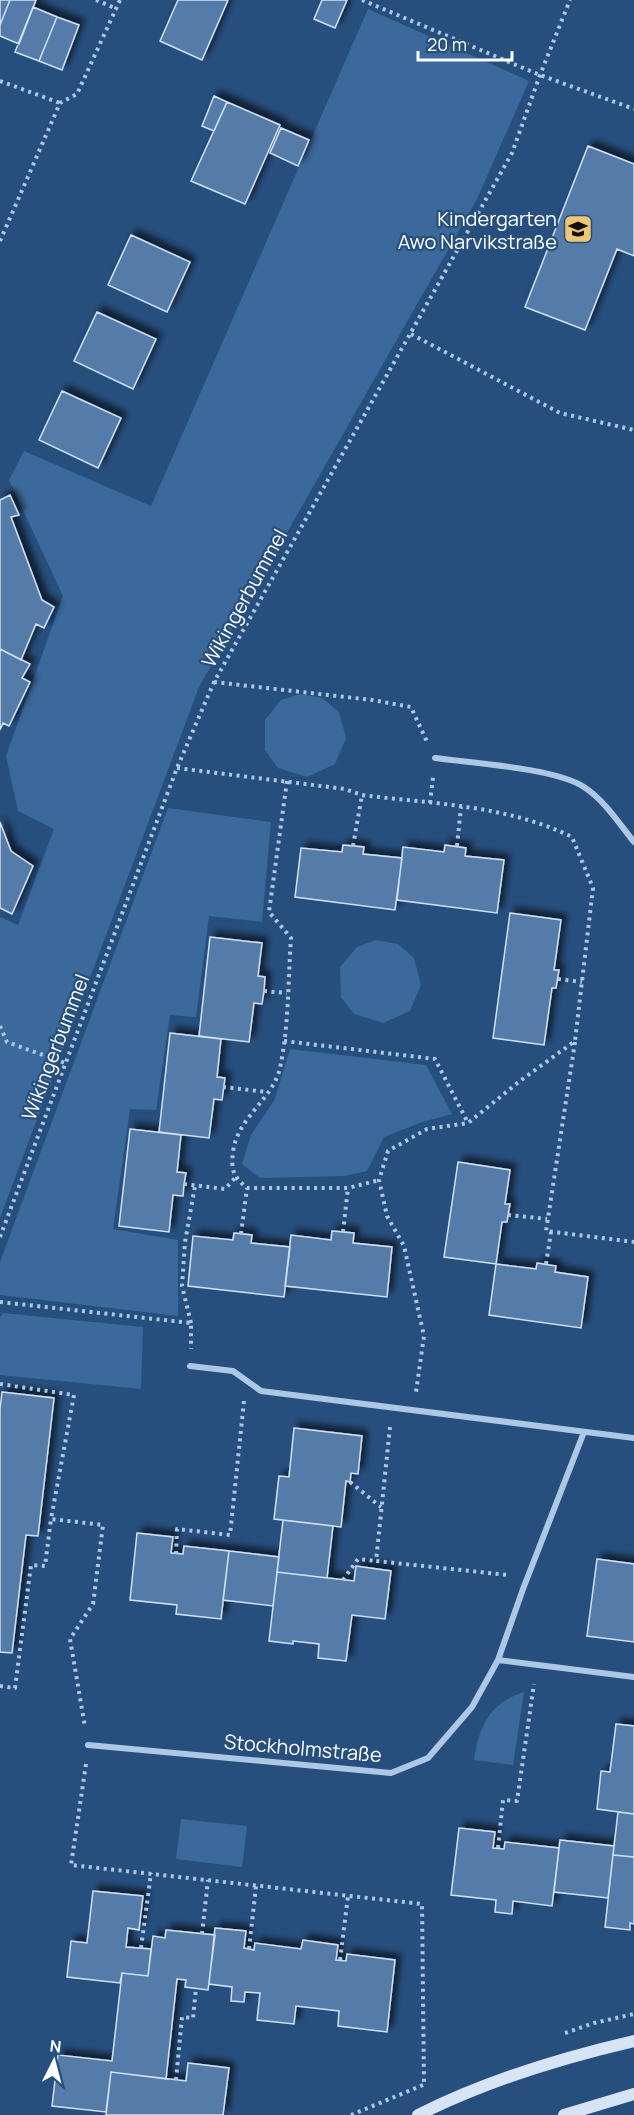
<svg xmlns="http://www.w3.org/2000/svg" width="634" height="2115" font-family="Manrope,sans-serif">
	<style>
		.green { fill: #3b699b }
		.building { fill: #547ba9; stroke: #d0e1f4; stroke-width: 1.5; filter: url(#shadow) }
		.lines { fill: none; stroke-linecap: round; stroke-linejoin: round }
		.path { stroke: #adc8e5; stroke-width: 4; stroke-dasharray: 3 4.5; stroke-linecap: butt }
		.minor { stroke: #adc8e5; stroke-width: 6 }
		.secondary { stroke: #d6e4f5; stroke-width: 12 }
		.labels { text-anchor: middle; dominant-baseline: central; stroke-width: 4.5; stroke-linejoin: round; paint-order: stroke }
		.poi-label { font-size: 20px; fill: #fff; stroke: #274f7e; text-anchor: end }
		.street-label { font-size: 20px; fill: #fff; stroke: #274f7e }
	</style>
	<defs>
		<filter id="shadow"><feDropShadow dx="5.5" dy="-5.5" stdDeviation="3" flood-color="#0009"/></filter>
	</defs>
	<rect width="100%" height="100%" fill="#274f7e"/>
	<path class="green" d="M368 9 529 81 477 199 199 687 0 1218V917L18 925 54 829 18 811 6 756 63 596 9 480 24 451 151 506Z
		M300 694 322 698 339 712 346 738 335 764 307 777 278 768 265 750V720L281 700Z
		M168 808 271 822 262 922 209 916 196 1017 170 1015 156 1110 130 1109 113 1229 178 1240V1316L0 1295V1262Z
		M376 940 398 944 414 958 421 985 410 1011 383 1023 354 1014 341 997 340 967 357 947Z
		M290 1049 426 1065 452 1114 422 1122 384 1137 367 1171 344 1176 260 1178 242 1164 251 1135 275 1099Z
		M3 1313 143 1327 141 1389 0 1375V1317Z
		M524 1692 513 1765 474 1760C479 1727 489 1703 524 1692Z
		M181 1819 247 1826 242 1867 176 1859Z"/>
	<path class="building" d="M0 0H10L0 25Z
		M10 0H36L19 44 0 36V25Z
		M178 0H228L202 60 160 41Z
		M322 0H347L335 28 314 19Z
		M33 7 57 17 39 61 15 52Z
		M57 17 79 25 62 70 39 61Z
		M214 96 227 102 214 131 202 126Z
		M227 102 280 125 245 204 191 181Z
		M281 128 309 140 298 166 270 153Z
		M588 146 634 164V256L617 249 585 330 525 307Z
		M131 235 190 262 167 312 108 285Z
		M97 312 156 339 133 389 74 361Z
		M62 391 121 418 98 468 39 440Z
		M10 495 19 515 11 517 42 600 54 607 44 628 36 624 21 660 0 649V500Z
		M0 649 30 664 22 678 30 682 9 726 3 723 0 730Z
		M0 822 11 851 33 866 12 914 0 908Z
		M343 845 364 847 363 854 402 858 395 910 295 897 301 848 342 852Z
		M445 845 466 848 465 856 504 860 497 913 397 900 403 847 444 852Z
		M510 913 561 920 554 970H559L556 988H552L544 1045 493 1038Z
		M210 937 262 943 258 976 265 977 264 991 262 1004 254 1003 249 1042 199 1036Z
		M170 1033 221 1039 217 1077 225 1078 222 1100 214 1099 209 1138 159 1132Z
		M130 1129 181 1135 177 1172 186 1173 184 1184 183 1196 173 1195 169 1232 119 1226Z
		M458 1162 510 1170 505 1204H510L508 1215 507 1222H502L496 1264 444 1257Z
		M332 1231 354 1233 353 1243 392 1247 387 1297 285 1286 291 1235 331 1240Z
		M234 1233 252 1235 251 1243 290 1247 284 1297 188 1286 193 1236 233 1240Z
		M537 1263 556 1266 555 1272 588 1277 581 1328 489 1315 496 1264 536 1269Z
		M2 1392 54 1398 38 1536 26 1535 12 1653 0 1652V1409Z
		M294 1428 362 1436 358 1474 351 1473 350 1482 346 1481 341 1527 274 1519 279 1476 289 1477Z
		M283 1520 333 1526 327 1578 277 1572Z
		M137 1533 173 1537 171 1553 183 1554 184 1546 229 1551 221 1619 176 1614 177 1605 130 1600Z
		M229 1551 279 1557 273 1606 223 1600Z
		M597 1559 634 1564V1642L587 1636Z
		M356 1566 391 1571 385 1619 352 1615 346 1661 318 1658 319 1644 293 1641V1644L269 1641 277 1572 354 1581Z
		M616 1724 634 1726V1814L597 1809 601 1771 610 1772Z
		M618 1812 634 1814V1857L613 1855Z
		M459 1828 495 1832 493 1848 504 1849 505 1842 559 1848 552 1906 513 1901 512 1914 495 1912 496 1900 451 1895Z
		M560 1840 614 1846 608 1898 554 1892Z
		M613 1855 634 1857V1924L630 1923V1930L605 1927Z
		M93 1891 143 1896 139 1930 128 1928 126 1947 151 1949 148 1976 122 1973 120 1983 67 1977 71 1941 87 1943Z
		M215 1928 246 1931 244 1948 254 1950 255 1943 301 1949 303 1940 338 1945 336 1960 346 1961 347 1954 395 1960 387 2032 338 2026 339 2011 296 2006 294 2024 257 2020 260 1993 245 1992 244 2002 231 2001 232 1987 209 1984Z
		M166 1930 215 1935 208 1990 185 1987 186 1980 177 1979 166 2079 111 2072 106 2112 52 2106 58 2055 112 2061 122 1973 148 1976 153 1936 165 1938Z
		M188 2063 229 2068 223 2115H106L111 2072 186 2081Z"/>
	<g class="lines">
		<path class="path" d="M96 0 117 9
			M362 0 540 75 634 109
			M0 81 60 103
			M0 241 60 103 77 94 120 0
			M411 334 560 413 634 430
			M214 682 372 700 411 707 428 744
			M177 768 345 789 362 795C433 804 507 805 572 837L593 888 575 1041 520 1081 468 1123 427 1129 388 1151 379 1180 387 1216 404 1246 424 1336 416 1392
			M287 781 269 912 291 938C288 981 289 1026 280 1068 273 1099 237 1118 233 1152 231 1171 233 1176 247 1188H348L379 1180
			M430 803 433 777
			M353 846 362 795
			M457 846 461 807
			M558 979 582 982
			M264 991 287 993
			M0 1026 7 1042 65 1063
			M284 1041 435 1059 468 1123
			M575 1042 546 1231 634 1242
			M223 1087 267 1092
			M184 1184 225 1189 235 1178
			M508 1215 547 1219
			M343 1232 348 1188
			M241 1234 247 1188
			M0 1237 177 768 214 682 512 153 540 75 570 0
			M546 1264 551 1232
			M0 1302 191 1323V1349
			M191 1323 182 1286 185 1242 195 1186
			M0 1384 74 1395 51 1519 103 1525 93 1604 70 1639 85 1727
			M390 1427 376 1561 508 1575
			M350 1482 381 1507
			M176 1554 177 1529 230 1535 244 1401
			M343 1580 358 1559 376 1561
			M0 1686 15 1688 31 1565 45 1566 51 1519
			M86 1764 71 1865 422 1904 424 2085
			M498 1848 503 1800 517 1801 534 1684
			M202 1934 208 1880
			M141 1948 151 1873
			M249 1949 256 1886
			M340 1960 348 1896
			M565 2033 594 2023 634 2014
			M176 2080 182 2017 193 2018 196 1988
			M351 2115 423 2085"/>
		<path class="minor" d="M435 758C471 763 555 768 584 787 604 800 619 823 634 842
			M190 1366 233 1371 261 1391 634 1438
			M498 1660 634 1677
			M88 1745 391 1773 428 1758 472 1707 498 1660 523 1589 584 1432"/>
		<path class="secondary" d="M418 2115C486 2081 560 2058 634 2041
			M564 2115 634 2094"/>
	</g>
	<defs>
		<g id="school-square" transform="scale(1.5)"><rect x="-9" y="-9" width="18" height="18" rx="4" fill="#edc773" stroke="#274f7e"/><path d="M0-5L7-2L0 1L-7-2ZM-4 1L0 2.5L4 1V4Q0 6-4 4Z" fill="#111"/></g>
	</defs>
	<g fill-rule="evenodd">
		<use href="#school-square" x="578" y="229"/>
	</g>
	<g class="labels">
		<g class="poi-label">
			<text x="557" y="218">Kindergarten<tspan x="557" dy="23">Awo Narvikstraße</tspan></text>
		</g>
		<g class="street-label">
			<text transform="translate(244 598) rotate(-61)">Wikingerbummel</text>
			<text transform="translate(55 1047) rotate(-69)">Wikingerbummel</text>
			<text transform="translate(303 1748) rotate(5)">Stockholmstraße</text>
		</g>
	</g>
	<g transform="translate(54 2061) rotate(6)" stroke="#274f7e" stroke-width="4.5" paint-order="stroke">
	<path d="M0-4.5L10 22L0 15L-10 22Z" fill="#ffffff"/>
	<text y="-9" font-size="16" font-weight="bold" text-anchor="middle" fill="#ffffff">N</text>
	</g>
	<path d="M418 51v9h94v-9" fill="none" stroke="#ffffff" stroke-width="3"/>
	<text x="427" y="51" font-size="18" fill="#ffffff" stroke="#274f7e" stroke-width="4.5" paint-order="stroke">20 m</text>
</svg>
